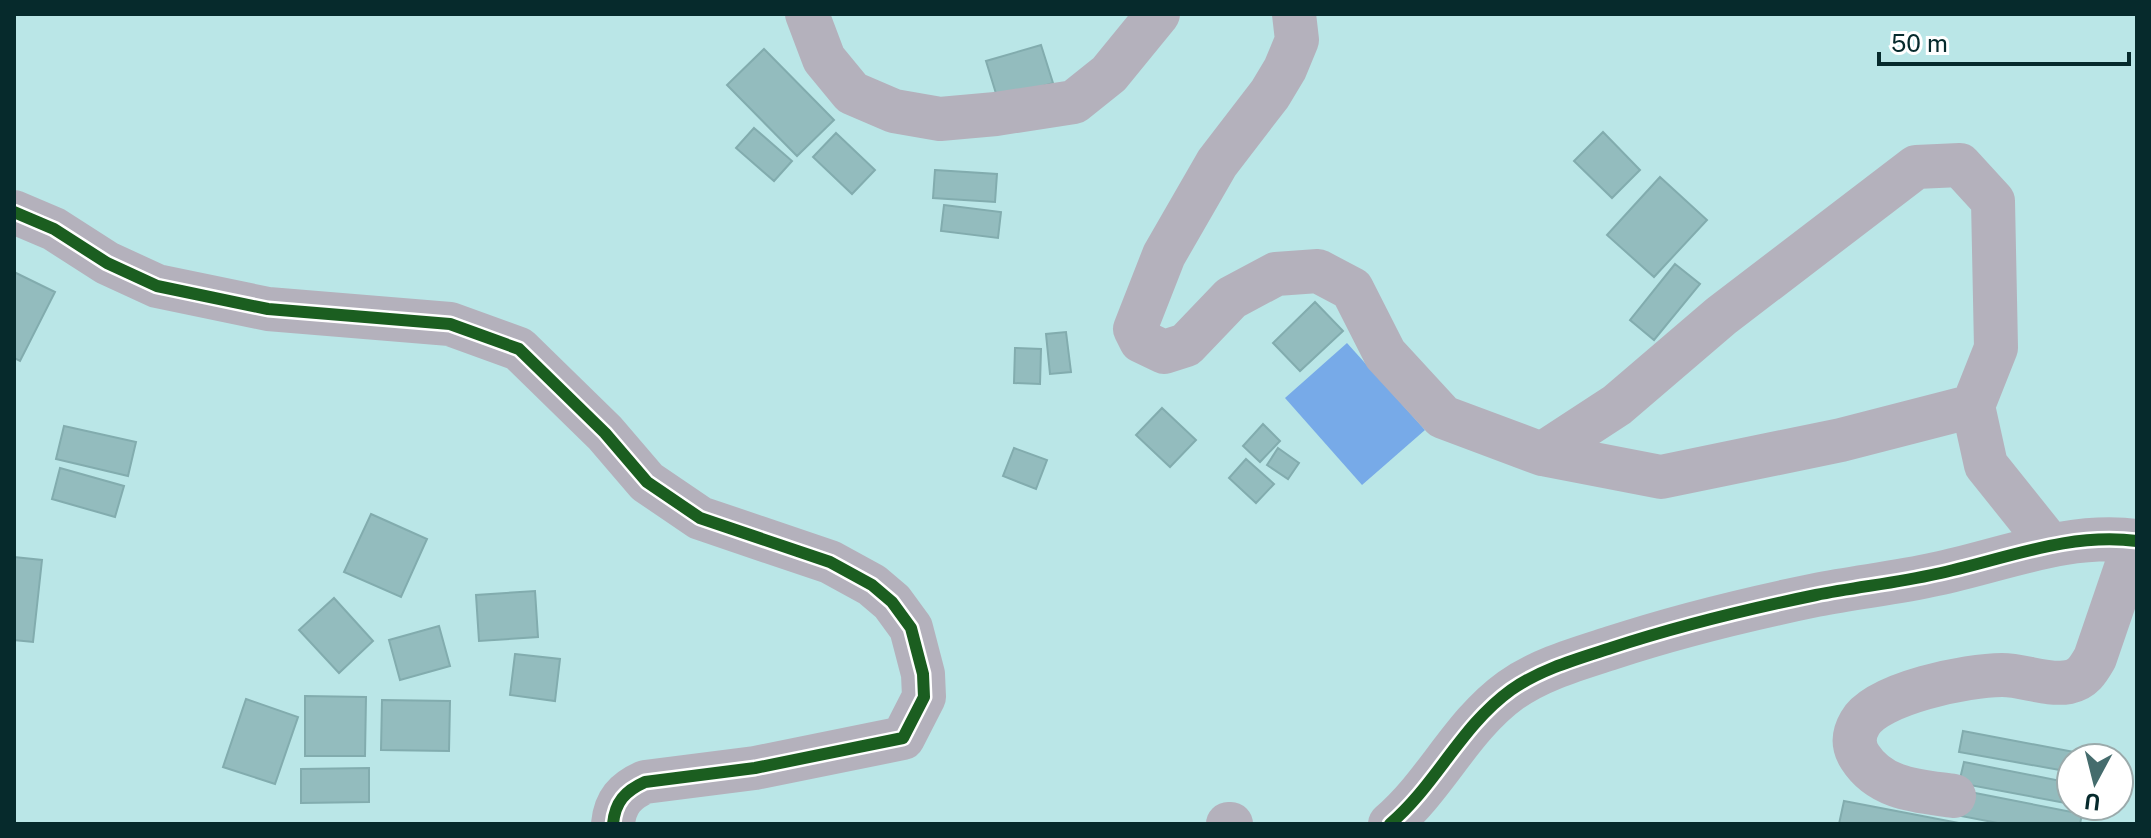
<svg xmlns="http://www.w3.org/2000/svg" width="2151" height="838" font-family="'Public Sans',sans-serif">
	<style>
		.water { fill: #77aae8 }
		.building { fill: #93bcbe; stroke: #82acae; stroke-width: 2 }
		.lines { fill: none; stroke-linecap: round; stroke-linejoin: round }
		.minor { stroke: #b4b1bc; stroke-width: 44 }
		.cycleway-casing { stroke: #fff; stroke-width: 17 }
		.cycleway { stroke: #1b5e20; stroke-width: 12 }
	</style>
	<rect width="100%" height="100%" fill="#bae6e7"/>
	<path class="water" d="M1347 343 1425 430 1362 485 1285 398Z"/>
	<path class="building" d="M1041 45 1053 83 998 100 986 61Z
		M764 49 834 120 797 156 727 85Z
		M754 128 792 161 774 181 736 148Z
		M1603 132 1640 170 1612 198 1574 161Z
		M836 133 875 170 852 194 813 157Z
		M935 170 997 174 995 202 933 198Z
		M1660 177 1707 220 1654 277 1607 235Z
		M944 205 1001 212 998 238 941 231Z
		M1675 264 1700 284 1654 340 1630 320Z
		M14 272 55 292 20 361 14 358Z
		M1315 302 1343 331 1300 371 1273 343Z
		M1066 332 1071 372 1050 374 1046 334Z
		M1015 348 1041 349 1040 384 1014 383Z
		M1162 408 1196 440 1170 467 1136 435Z
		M1263 424 1280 441 1260 462 1243 446Z
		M64 426 136 442 128 476 56 459Z
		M1014 448 1047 460 1036 489 1003 476Z
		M1278 448 1299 463 1288 479 1267 465Z
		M1246 459 1274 484 1256 503 1229 478Z
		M60 468 124 486 115 517 52 499Z
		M371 514 427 539 401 597 344 572Z
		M14 557 42 560 33 642 14 640Z
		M535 591 538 637 479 641 476 595Z
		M334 598 373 641 339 673 299 630Z
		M439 626 450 666 400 680 389 640Z
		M515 654 560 659 555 701 510 695Z
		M305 696 366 697 365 756H305Z
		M246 699 298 717 275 784 223 767Z
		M382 700 450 701 449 751 381 750Z
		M1963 731 2090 755 2089 758H2071V772L1959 752Z
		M1964 762 2071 783V804L1959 783Z
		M369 768V802L301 803V769Z
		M1965 791 2082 814 2080 824H2003L1961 816Z
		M1844 801 1964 824H1839Z"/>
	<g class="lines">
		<path class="minor" d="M807 14 824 59 852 93 894 111 940 119 996 114 1074 102 1109 74 1158 14
			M1294 14 1297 40 1285 69 1270 94 1217 163 1164 255 1135 329 1141 341 1164 352 1186 345 1231 298 1276 274 1318 271 1352 289 1385 354 1443 417 1542 454 1617 405 1721 316 1916 167 1960 165 1993 201 1996 348 1973 406 1986 465 2050 545
			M14 212 54 229 107 263 157 286 268 309 450 324 519 349 605 433 647 482 700 518 830 562 872 585 892 602 911 628 923 674 924 697 903 738 755 768 645 782C625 791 615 802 613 824
			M1542 454 1661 477 1841 440 1973 406
			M1954 796C1919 791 1881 790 1860 757 1853 746 1853 735 1860 723 1877 693 1968 675 2002 675 2024 675 2047 686 2069 682 2083 679 2088 670 2095 658L2135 541
			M1228 824H1231
			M1390 824C1436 785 1461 726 1511 690 1541 669 1577 659 1611 648 1678 626 1748 609 1816 595 1856 587 1896 583 1936 574 2003 560 2067 532 2137 541"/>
		<g class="cycleway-casing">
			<path id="cycleway" d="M14 212 54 229 107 263 157 286 268 309 450 324 519 349 605 433 647 482 700 518 830 562 872 585 892 602 911 628 923 674 924 697 903 738 755 768 645 782C625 791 615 802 613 824
				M1390 824C1436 785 1461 726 1511 690 1541 669 1577 659 1611 648 1678 626 1748 609 1816 595 1856 587 1896 583 1936 574 2003 560 2067 532 2137 541"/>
		</g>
		<use href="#cycleway" class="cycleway"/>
	</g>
	<rect width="2151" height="838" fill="none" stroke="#062a2c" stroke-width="32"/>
	<g transform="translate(2095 782) rotate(187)"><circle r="38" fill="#ffffff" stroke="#9baaab" stroke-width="2"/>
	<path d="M0-6L14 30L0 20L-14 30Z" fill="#456c6d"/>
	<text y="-12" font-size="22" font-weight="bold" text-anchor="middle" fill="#062a2c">U</text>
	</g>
	<path d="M1879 52v12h250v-12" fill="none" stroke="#062a2c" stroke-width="4"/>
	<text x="1891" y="52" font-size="24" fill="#062a2c" stroke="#ffffff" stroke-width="6" paint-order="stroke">50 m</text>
</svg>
